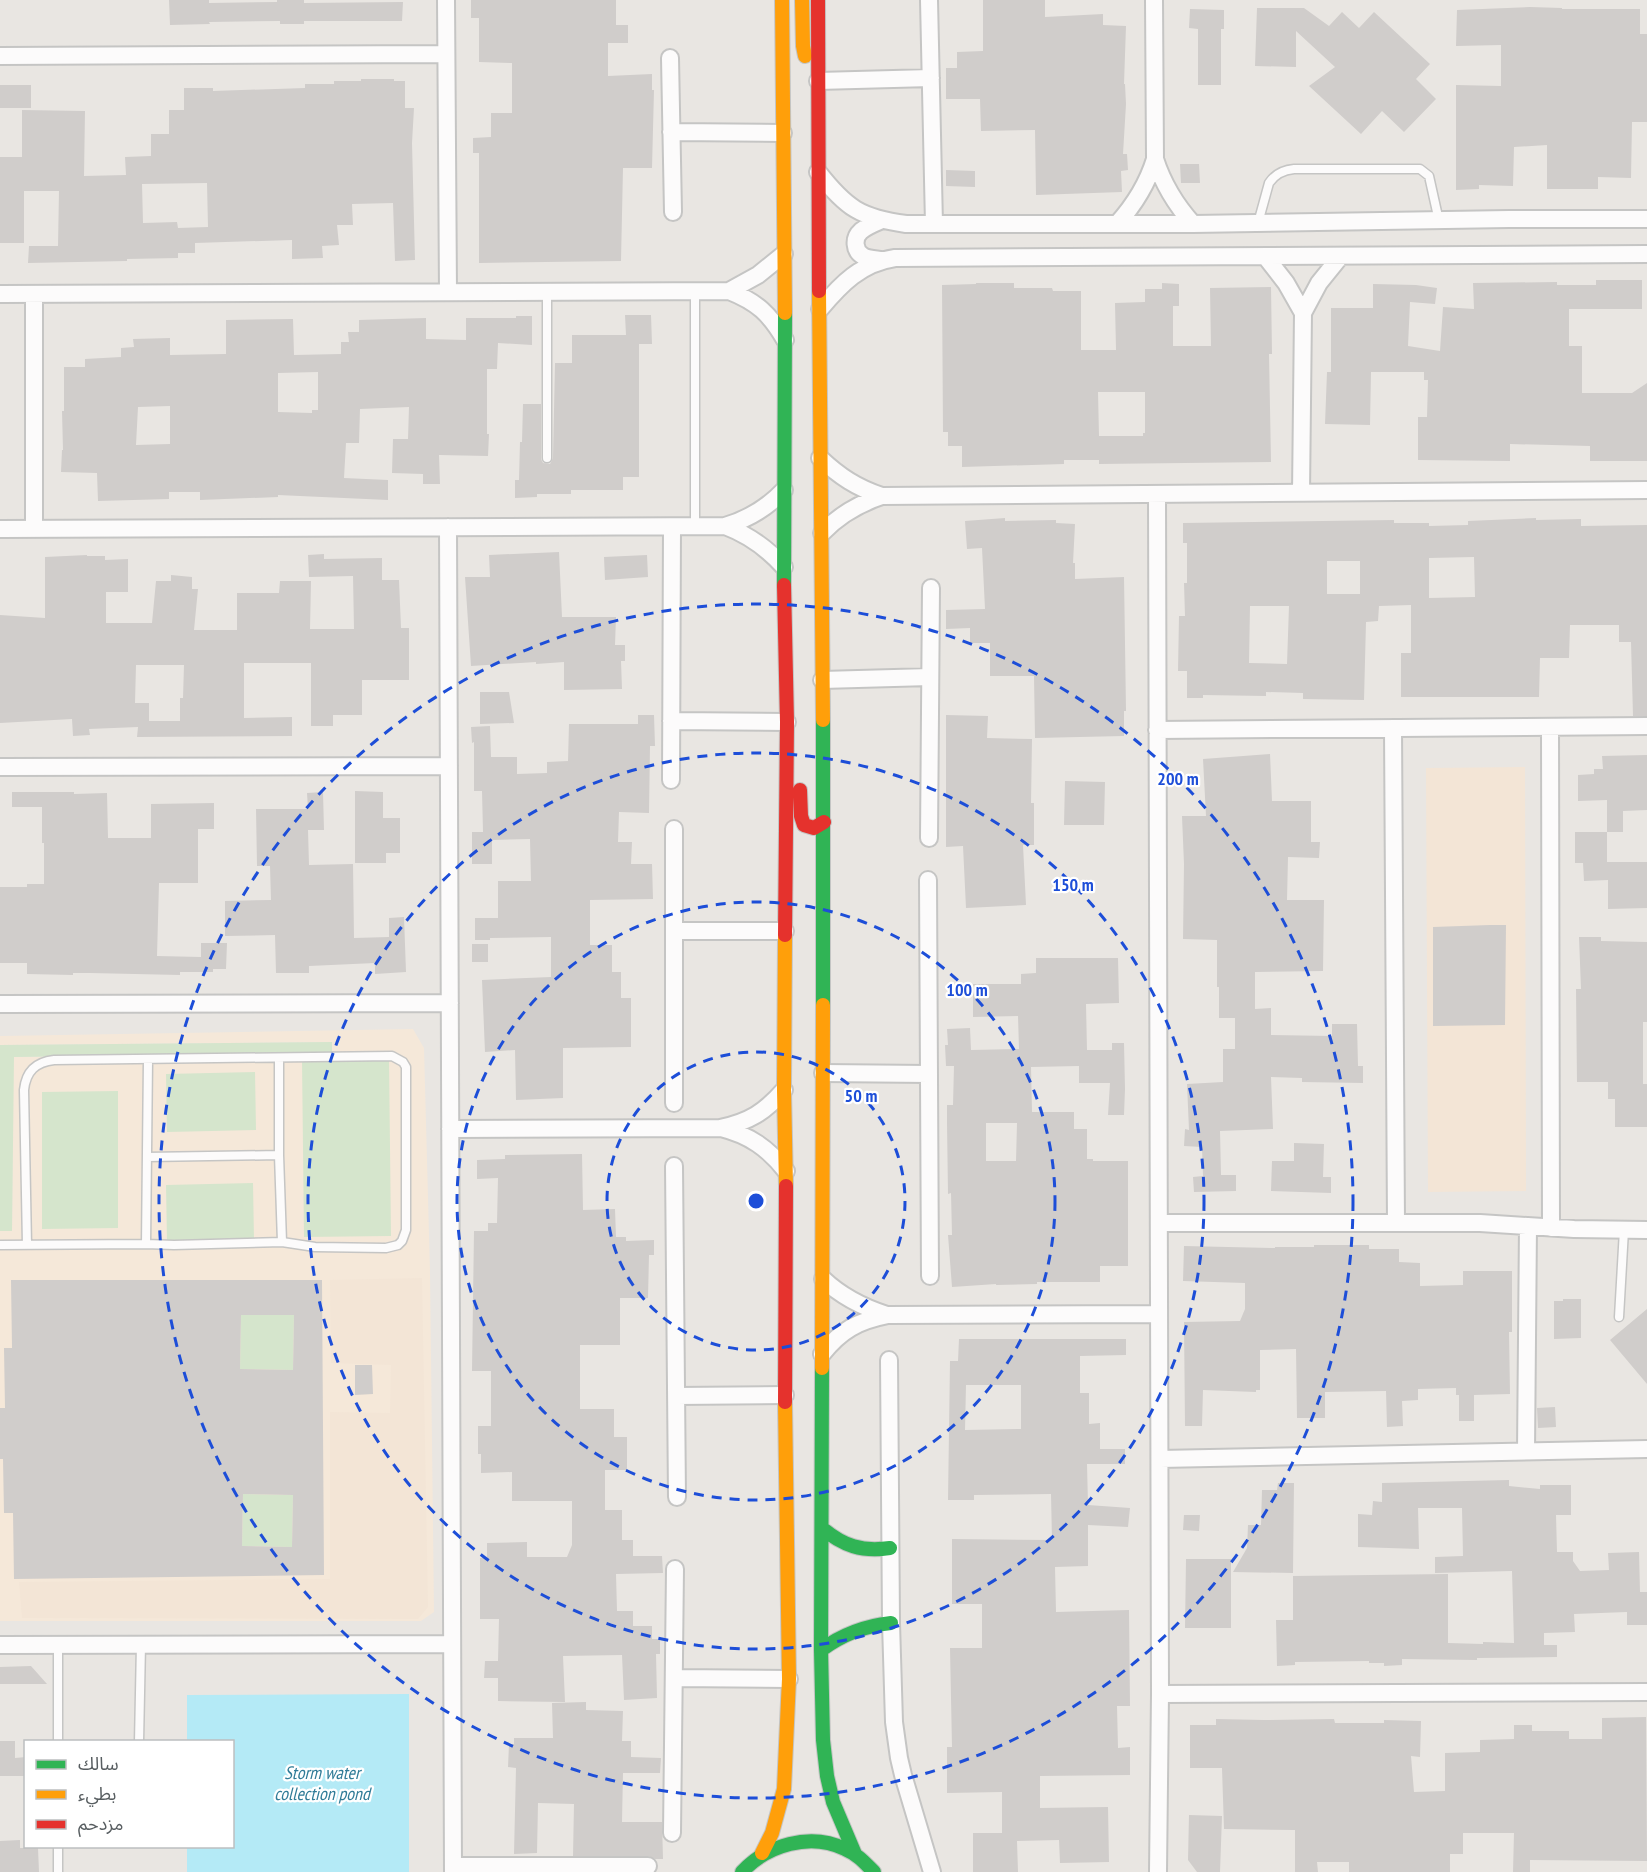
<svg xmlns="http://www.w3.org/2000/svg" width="1647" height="1872" font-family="'PT Sans Narrow','Noto Sans Arabic',sans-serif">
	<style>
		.commercial { fill: #f5e8d9 }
		.green { fill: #d5e5cc }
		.sand { fill: #f3e5d6 }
		.water { fill: #b4eaf6 }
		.building { fill: #d0cdcb; fill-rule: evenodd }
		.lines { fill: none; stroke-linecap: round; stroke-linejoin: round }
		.lane-casing { stroke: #c5c5c4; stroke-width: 11 }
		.street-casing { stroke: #c5c5c4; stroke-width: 20 }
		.fast-casing { stroke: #c4c5c4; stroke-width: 16 }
		.slow-casing { stroke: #c4c5c4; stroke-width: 16 }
		.jam-casing { stroke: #c4c5c4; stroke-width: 16 }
		.lane { stroke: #fcfbfb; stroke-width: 8 }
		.street { stroke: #fcfbfb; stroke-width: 16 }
		.fast { stroke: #30b455; stroke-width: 14 }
		.slow { stroke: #ff9f0a; stroke-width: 14 }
		.jam { stroke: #e5322d; stroke-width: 14 }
		.ring { fill: none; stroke: #1d4ed8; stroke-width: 3; stroke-dasharray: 10 8 }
		.labels { text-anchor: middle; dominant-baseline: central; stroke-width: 4.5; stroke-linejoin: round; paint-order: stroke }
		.water-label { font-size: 18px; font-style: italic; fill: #317c98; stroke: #fff }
		.centre { fill: #1d4ed8; stroke: #fff; stroke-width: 3 }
		.ring-label { font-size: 18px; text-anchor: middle; font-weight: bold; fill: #1d4ed8; stroke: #fff; stroke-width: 4.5; stroke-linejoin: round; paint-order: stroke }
	</style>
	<rect width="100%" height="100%" fill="#e9e6e2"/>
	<path class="commercial" d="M413 1029 424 1048 430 1272 434 1612 421 1621H0V1231H12L13 1057 331 1053 332 1042 0 1045V1036Z"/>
	<path class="green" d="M332 1042V1053L14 1057 12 1231H0V1045Z
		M389 1059 391 1236 304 1237 302 1060Z
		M255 1072 256 1130 167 1132 166 1074Z
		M118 1091V1228L42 1229V1092Z
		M253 1183 254 1240 167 1242 166 1185Z
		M241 1315H294L293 1370 240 1369Z
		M243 1494 293 1495 292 1547 242 1546Z"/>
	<path class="sand" d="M1525 767 1526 1191 1428 1192 1426 768Z
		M422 1278 428 1607 418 1619 22 1618 19 1582 330 1579V1412L390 1413 391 1365 331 1363 330 1280Z"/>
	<path class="water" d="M409 1694V1872H187V1847L232 1846V1742L187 1741V1695Z"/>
	<path class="building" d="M169 0H209V3L277 2V0H304V3L403 2 402 21H304V24H280V21L209 22 210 24 170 25Z
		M471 0H616V25H628V43H608V76L652 74V90H654L652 168H623L621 261 479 263V153H473V138L491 137V113H512V63L479 62V18H471Z
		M983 0H1045V17L1103 14V25L1126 26 1124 84H1125L1126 104 1123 154H1127L1128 170 1121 171 1122 192 1036 195 1035 130 981 131 980 99H946V68H957V52L983 51Z
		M1530 7 1562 8V9H1640V34H1647V122H1632L1631 178 1598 177V189H1547V145L1514 147 1513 186 1479 185V189L1456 190V85L1501 86V45L1456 46 1457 10Z
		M1257 8H1304L1329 26 1342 12 1359 28 1374 12 1430 64 1416 79 1436 99 1404 132 1382 111 1361 134 1309 86 1335 67 1296 31V67L1255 66Z
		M1190 9 1224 10V29H1221V85H1198V29L1189 28Z
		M361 79H394V81H405V108H414L412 143 415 260 395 261 393 203 352 204 353 225H337L339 245 322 246 323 258 292 259V240L195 243V253H178V258L127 259V261L28 263 29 246H58L59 191H24V243H0V157H22V110L85 111 84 176 126 175 125 157 151 156V134H169V110H184V88H213V91L305 88V84H334V81H361ZM207 183 208 227 178 228 177 222 143 223 142 184Z
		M0 85H31V108H0Z
		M1180 164H1199L1200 183H1181Z
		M946 170 975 171V187L946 186Z
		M1596 280H1642V309H1569V346H1582V393H1632L1647 383V461H1590V446L1510 444V461L1418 460V417H1427L1428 380H1424V372H1371L1370 425 1325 424 1327 372H1331V308H1373V284L1416 285 1437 288 1435 304 1410 302 1408 346 1440 351 1443 307 1474 309 1473 283 1557 282V285H1596Z
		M976 283H1014V288H1052L1053 291H1081V350H1116L1115 303 1145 302V289H1162V283L1179 284V306H1173V346H1211L1210 288 1271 287 1272 354H1269L1271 462 1099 464V460H1064V464L962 467V446H948V432H943L942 285 976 284ZM1098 392H1145V433H1143V436H1099Z
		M625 315H651L652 344H639V477H623V490H571V494H537V497L515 498V480H519L520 442H522L523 404H541V459L543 463 550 464 553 458 555 363H572V335H626Z
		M516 316H532V345L498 343 497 369H487V434H489L488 456 439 455 440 484H423V474L392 473 393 439H408L409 407 360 409 359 443H346L344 478 388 480V500L278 495V497L200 500V492H169V499L98 501 97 473 61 472 62 450H63L62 411H64V367H85V359L121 357V348L134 347 133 339 170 338V355L226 354V320L293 319 294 355 341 354V342H349L348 332H359V320L426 318V339L466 340V318H516ZM318 372V410H312V413L278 412V373ZM170 406V444L136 445 138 407Z
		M1005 518V521L1056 520V523L1075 524 1073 563H1075V579L1124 577 1126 711H1124V736L1035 738 1034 676H990V643H970V628L946 629V610L985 609 982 548 967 549 965 521Z
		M1536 518V520L1581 519V526L1647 525V716H1633L1631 642H1619V625H1570L1569 658H1540L1539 697H1401V653H1411V605L1379 606 1378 621 1366 622 1364 700 1303 699V693L1266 692V696L1203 695V698H1187V671H1178L1179 616H1185L1184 583H1187V543H1183V523L1394 520V523H1429V526L1468 525V521ZM1474 557 1475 597 1429 598V558ZM1327 561H1360V594H1327ZM1250 606H1289L1287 664 1249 663Z
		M559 552 562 617H616L615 645H625V661H621L622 689 564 690V662L536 664V662L471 666 465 577H490L489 555Z
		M324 554V559L382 558V580H399L401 628H409V680H362V715H333V726H311V663H244V718L292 717V736L137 737 138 727 89 729 90 735 73 736 72 719 0 723V615L45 618V557L87 555V556H105V560L128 559V592H106V623H152L156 581H171V575L192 577V589H198L194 630H237V593H279L280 581H311L310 629H354L353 576 309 577 308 555ZM136 665H184L183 698H180V721H149V703H135Z
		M647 555 648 577 605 580 604 557Z
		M480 692H509L514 723 480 724Z
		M638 715H654L655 746H650L649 813 619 812 618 842H632L631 864H652L653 899 590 900V945H612V972H621V998H631V1047L563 1048V1098L516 1100 515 1050 485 1052 482 980 551 977V937L490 938V940H475V918H498V881H531L530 839 492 840V864H472V832H483L482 791H474V742L472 743 471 727 490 726 491 757H517V774L547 773V762L568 761 569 724H638Z
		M946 715 988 716 987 738 1032 739 1031 803H1034V845H1023L1026 905 966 908 963 846 946 847Z
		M1270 754 1272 801H1311V842H1320L1319 858 1288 857 1287 900H1324L1323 971 1255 972V1009L1271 1008V1035L1332 1036V1024H1357L1358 1066H1363V1083L1302 1082V1078L1271 1077 1273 1129 1220 1131 1221 1175H1236V1191L1194 1192 1193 1177 1203 1176 1202 1147 1184 1146 1185 1129 1189 1130 1187 1084 1223 1082V1049H1235V1018H1219V987H1217V940L1183 939 1184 864 1182 816H1206L1203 759Z
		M1647 755V810L1623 811V832H1607V800L1578 801V775L1594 774V769H1603L1602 756Z
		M1065 781 1105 782 1104 825H1064Z
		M355 791 383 792V818H400V853H386V863H355Z
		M12 792H74V794L107 793 108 838H151V804L214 803V829H198V883H159L157 956 201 957V943H227L226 969H213V972H180V975L90 973H73V975L27 974V963H0V887H27V884H44V843H42V807H12Z
		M323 792 324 830H308L309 865 353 864 354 938 389 937V918L404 917 406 972 375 974V963L309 966V973H276L275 935 225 936V901L271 900 270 866H257L256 809H308L307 793Z
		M1575 832H1607V862H1647V908L1608 909V880L1584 881 1583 863H1575Z
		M1490 925H1506L1505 1025 1433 1026V927Z
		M1579 937H1601V941L1647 942V1022H1643V1084H1647V1127H1615V1099H1608V1082H1577L1576 989H1581Z
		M472 944H488V962H472Z
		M1036 958H1118L1119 1003 1086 1004 1087 1050H1112V1043H1124L1125 1089 1124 1115H1108L1110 1083H1079V1066L1031 1067 1032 1112H1074V1129H1087V1159H1093V1161H1128V1266H1100V1282H1037V1284L996 1285V1284L952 1287 948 1235H952L951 1193 948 1194 947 1123V1105H953L954 1066H946L945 1045H948L947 1029 970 1028 971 1050 1019 1049 1018 1016 973 1017V984H1021V974L1036 973ZM986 1123H1017L1016 1161H986Z
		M1294 1143 1324 1144 1323 1177H1331V1193L1271 1191 1272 1161H1294Z
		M582 1154 583 1210 615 1209 616 1237H626V1241L654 1240V1255H649L648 1298H620V1345H580V1409H614V1437H627V1470H605V1510H622V1540H633V1556H662L663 1573 616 1574 617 1611H633V1626H652V1639H660V1654H656L657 1698 624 1700 622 1655 563 1656 565 1702 498 1701V1678H484L485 1661H498L499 1619H480V1558H487V1543L527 1542V1557H567L572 1545V1501H512V1472L481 1473V1454H478V1426H491V1371H472L474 1231H488V1223H497L498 1178 477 1179V1160L505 1159V1155Z
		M1314 1245H1369V1249H1399V1262L1420 1263V1286L1463 1285V1271H1512V1332H1509L1510 1394 1474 1395V1421H1459V1395H1456V1388L1418 1389V1400L1402 1401 1403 1426 1387 1427 1386 1391 1325 1392V1418H1297L1296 1349 1260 1350V1390H1256V1392L1203 1390 1202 1426H1185L1184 1322 1240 1321 1245 1309V1283L1183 1281 1184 1246 1275 1248V1247H1314Z
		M11 1280H322L324 1575 14 1579 13 1513H4L3 1459H0V1408H5L4 1348H12ZM241 1315H294L293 1370 240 1369ZM243 1494 293 1495 292 1547 242 1546Z
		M1563 1299H1581V1338L1554 1339V1301H1563Z
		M1647 1309V1384L1610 1340Z
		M959 1339H1126V1355L1080 1356V1393H1089V1424L1100 1423V1449H1125V1464H1087L1088 1505 1130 1508 1128 1527 1088 1525V1566L1055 1567 1056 1612 1129 1610 1130 1706H1117L1118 1748 1130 1747V1775L1040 1776V1808L1108 1807 1109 1862 1060 1863 1059 1840 1017 1841 1018 1872H973V1833H1002V1792L947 1793V1747H952L950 1648H982V1604H952V1539L1052 1540 1051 1494 974 1495V1500H948L950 1361H958ZM966 1385H1021V1429L965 1430Z
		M355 1365H372L373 1394 355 1395Z
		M1555 1407 1556 1427 1538 1428 1537 1408Z
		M1509 1480V1486L1540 1489V1485H1571V1515H1556L1557 1552H1573V1561L1580 1571 1609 1570 1608 1553 1639 1552 1640 1592H1647V1625H1627V1612L1574 1614 1575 1632 1544 1633V1645H1557V1657L1477 1658V1660L1402 1659V1665L1384 1666V1663H1369V1661L1295 1662V1665L1277 1666 1276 1620H1293V1576L1448 1574V1643L1483 1644V1642L1514 1643 1512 1571 1435 1573V1557L1463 1556 1462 1508H1418L1419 1549 1358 1547V1514L1372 1515 1373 1501 1382 1502V1483Z
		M1278 1483H1294L1293 1573 1233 1572 1247 1548 1248 1525H1261L1262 1490H1277Z
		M1184 1515H1200L1199 1531 1183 1530Z
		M1186 1559H1231V1628H1185Z
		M31 1666 47 1684H0V1667Z
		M586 1702V1710L623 1711 622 1741H631V1757L661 1758 660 1773H623L622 1822H662L663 1859H655L648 1856H573L574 1804 538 1803 537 1853 514 1854 516 1768 508 1767 509 1744H514V1738H553L552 1703Z
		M1646 1717 1647 1861 1530 1860V1872H1513L1514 1833H1463V1854H1450V1872H1349V1862H1317L1318 1872H1295V1830L1224 1829 1222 1768H1190V1725H1216V1719L1264 1720 1334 1719 1335 1723H1384V1720L1421 1721 1420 1757 1411 1756 1414 1792 1445 1791V1753L1480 1752V1740L1514 1739V1725H1532V1731H1569V1739H1602V1718Z
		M0 1741H15V1758L26 1757V1776H0Z
		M1189 1815 1222 1816 1220 1872H1197L1188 1860Z
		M20 1840V1848H38L39 1872H0V1841Z"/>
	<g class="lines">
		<g class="lane-casing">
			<path id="lane" d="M1258 223 1269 183C1275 174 1283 170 1294 169H1420L1429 176 1439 221
				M547 458V291
				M695 527V291
				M279 1059V1155L282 1242
				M147 1157 279 1155
				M146 1244 148 1060
				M0 1245 146 1244 174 1245 282 1242 315 1247 386 1248 398 1245 402 1241 406 1230V1067L403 1062 392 1056 54 1060C36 1062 26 1071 24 1090L27 1245
				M1619 1317 1624 1230
				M58 1742V1645
				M139 1742 141 1644
				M58 1846V1872"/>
		</g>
		<g class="street-casing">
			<path id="street" d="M446 0 448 292
				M929 0 934 224
				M0 56 446 54
				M670 58 673 212
				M818 81 931 78
				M671 132 783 133
				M1155 159C1163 184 1175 204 1193 224
				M818 172C846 208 861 218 906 224H1193L1509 219H1647
				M1117 224C1135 204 1147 185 1155 159L1154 0
				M1265 256 1286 283 1303 313
				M882 260C876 259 868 259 863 256 854 251 853 238 861 231 867 226 875 223 882 220
				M729 291 758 275 784 254
				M0 294 729 291C757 302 770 314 785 340
				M820 309C841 284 861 263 895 258L1647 254
				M820 458C839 476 857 488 882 496
				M1301 493 1303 313 1319 283 1340 257
				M1157 494 1160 1694 1158 1872
				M725 526C749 535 767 548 784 567
				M448 527 453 1872
				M0 529 725 526C749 519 767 508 784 490
				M34 529V294
				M822 533C839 515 858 504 882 496L1647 490
				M822 680 930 677
				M671 721 787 722
				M1550 727 1551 1228
				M1393 728 1396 1223
				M1157 730 1647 726
				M0 767 449 766
				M671 780 672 527
				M929 838 931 588
				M928 880 930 1276
				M674 931H785
				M0 1004 450 1003
				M823 1073 929 1074
				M674 1103V829
				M721 1128C749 1135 768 1148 786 1171
				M450 1129 720 1128C749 1122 765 1112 784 1090
				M674 1166 677 1497
				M1159 1223H1480L1574 1229 1647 1230
				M823 1279C842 1297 862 1307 887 1315
				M822 1354C841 1330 858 1321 888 1315L1159 1314
				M889 1360 891 1623 894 1722 899 1758 903 1775 932 1872
				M676 1396 785 1395
				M1526 1451 1528 1226
				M1160 1459 1647 1449
				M0 1645 452 1644
				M674 1678 789 1679
				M1160 1694 1647 1692
				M672 1833 675 1569
				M453 1866H648"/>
		</g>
		<g class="fast-casing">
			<path id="fast" d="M784 585 785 313
				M823 720V1005
				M822 1368 821 1650 823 1740 827 1776 833 1802 855 1854
				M822 1528C843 1546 862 1552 890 1548
				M821 1650C843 1634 864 1626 891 1623
				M742 1872C767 1845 810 1832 845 1849 857 1854 865 1863 874 1872"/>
		</g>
		<g class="slow-casing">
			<path id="slow" d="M782 0 785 313
				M802 0 803 46 805 56
				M819 291 823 720
				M785 935 784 1090 786 1186
				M822 1368 823 1005
				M762 1853 772 1833 784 1789 789 1679 785 1402"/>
		</g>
		<g class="jam-casing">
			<path id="jam" d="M818 0 819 291
				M784 585 787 722 785 935
				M800 790 801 816 804 825 814 828 824 822
				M785 1402 786 1186"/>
		</g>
		<use href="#lane" class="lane"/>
		<use href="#street" class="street"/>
		<use href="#fast" class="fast"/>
		<use href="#slow" class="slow"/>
		<use href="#jam" class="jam"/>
	</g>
	<g class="ring">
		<circle cx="756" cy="1201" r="149"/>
		<circle cx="756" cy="1201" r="299"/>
		<circle cx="756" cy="1201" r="448"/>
		<circle cx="756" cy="1201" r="597"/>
	</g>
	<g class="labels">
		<g class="water-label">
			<text x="322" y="1772">Storm water<tspan x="322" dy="21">collection pond</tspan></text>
		</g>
	</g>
	<circle cx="756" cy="1201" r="9" class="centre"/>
	<g class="ring-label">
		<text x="1178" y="785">200 m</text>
		<text x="1073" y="891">150 m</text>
		<text x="967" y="996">100 m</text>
		<text x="861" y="1102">50 m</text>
	</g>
	<rect x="24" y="1740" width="210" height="108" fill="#ffffff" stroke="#bcbfc0" stroke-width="1.5"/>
	<rect x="36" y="1760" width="30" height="9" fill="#30b455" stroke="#bcbfc0" stroke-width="1.5"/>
	<text x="78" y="1770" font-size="18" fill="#585e61">سالك</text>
	<rect x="36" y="1790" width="30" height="9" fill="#ff9f0a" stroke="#bcbfc0" stroke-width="1.5"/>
	<text x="78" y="1800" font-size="18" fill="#585e61">بطيء</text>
	<rect x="36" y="1820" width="30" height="9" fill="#e5322d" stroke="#bcbfc0" stroke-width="1.5"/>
	<text x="78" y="1830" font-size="18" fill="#585e61">مزدحم</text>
</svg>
